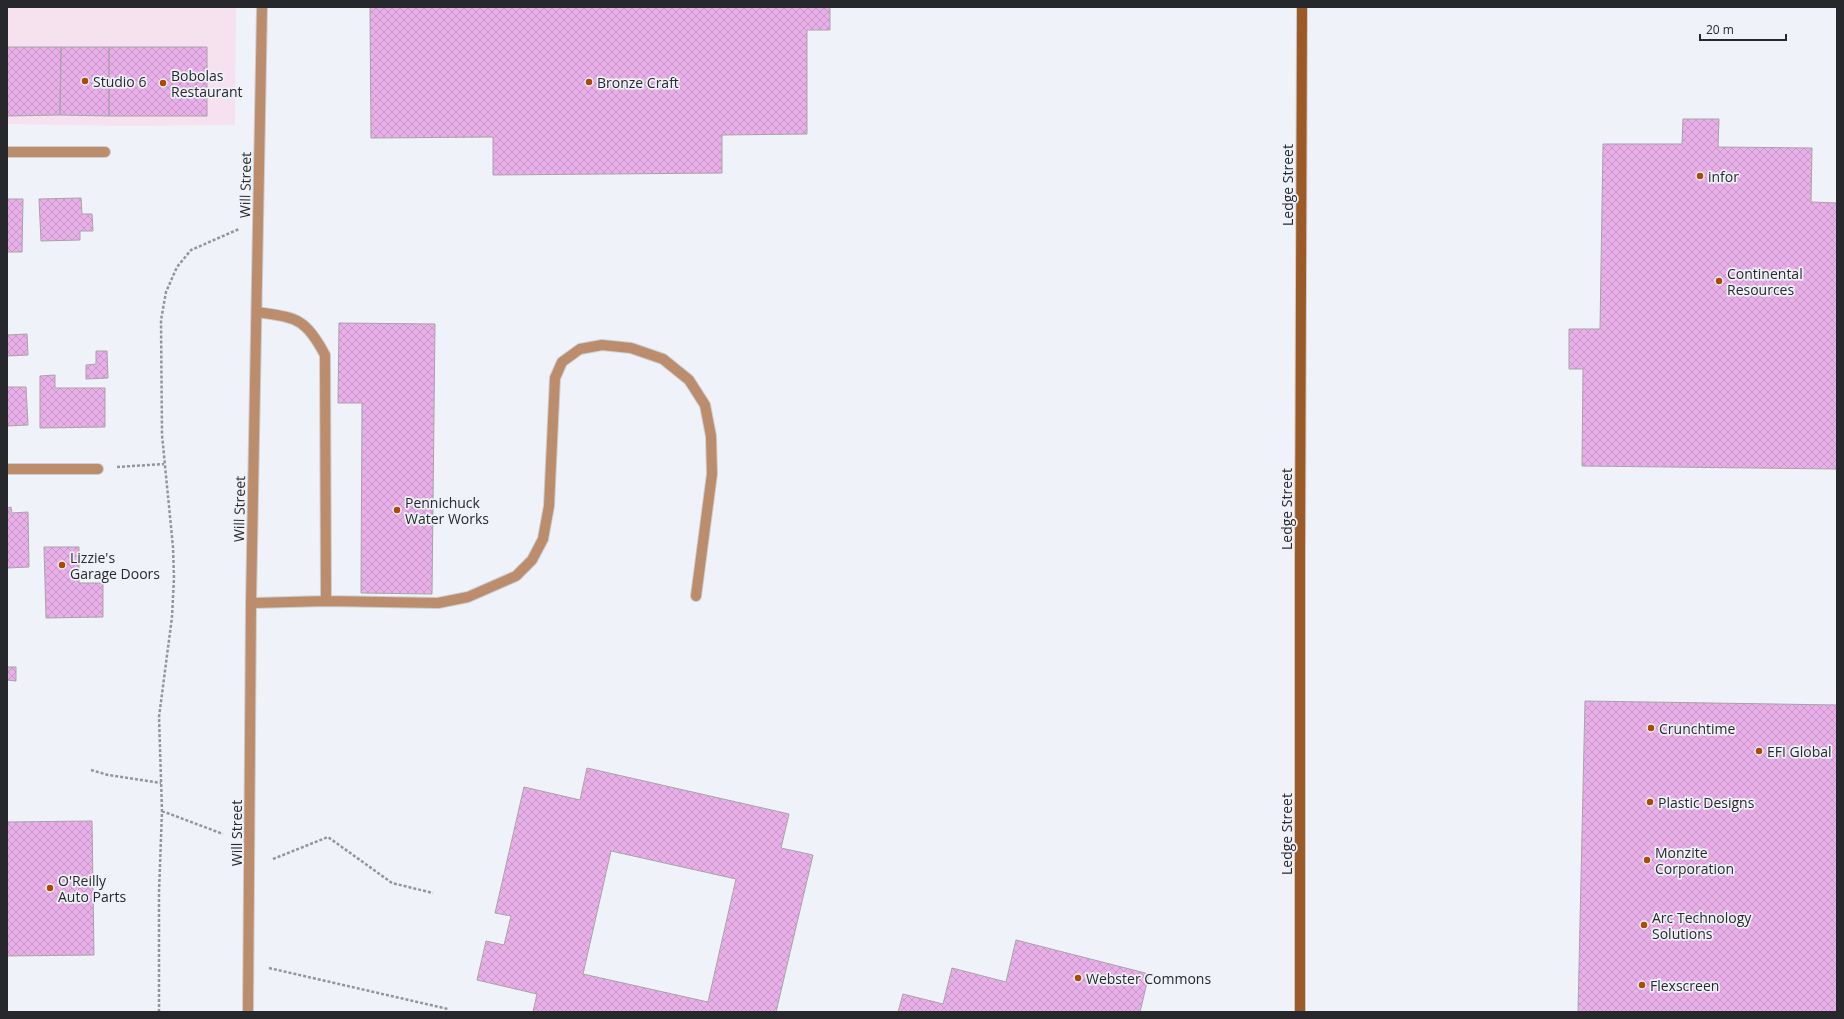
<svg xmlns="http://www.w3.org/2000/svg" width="1844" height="1019" font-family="'Open Sans',sans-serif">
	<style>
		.commercial { fill: #f6e1ef }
		.building { fill: url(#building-cross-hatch); stroke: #a8a3a8; fill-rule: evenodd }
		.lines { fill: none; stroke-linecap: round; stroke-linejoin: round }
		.lane-casing { stroke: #cbced3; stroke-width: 12 }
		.street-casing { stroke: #cbced3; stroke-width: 12 }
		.secondary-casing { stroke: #cbced3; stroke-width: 12 }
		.path { stroke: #939599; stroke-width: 2.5; stroke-dasharray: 3 2; stroke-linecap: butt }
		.lane { stroke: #bb8d6d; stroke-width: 10 }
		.street { stroke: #bb8d6d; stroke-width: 10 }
		.secondary { stroke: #9c5b26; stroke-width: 10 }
		.poi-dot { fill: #ab4a03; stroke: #eff2f8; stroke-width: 1.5 }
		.labels { text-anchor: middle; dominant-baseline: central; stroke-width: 3.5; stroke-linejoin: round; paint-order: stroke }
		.poi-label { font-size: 14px; fill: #27282b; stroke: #eff2f8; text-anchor: start }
		.street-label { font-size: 14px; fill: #27282b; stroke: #eff2f8 }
	</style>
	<defs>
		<pattern id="building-cross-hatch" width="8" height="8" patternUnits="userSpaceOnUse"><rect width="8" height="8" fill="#e8afe8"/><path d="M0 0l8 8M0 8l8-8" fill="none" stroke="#c797c7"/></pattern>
	</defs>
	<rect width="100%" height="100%" fill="#eff2f8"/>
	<path class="commercial" d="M7 7H236L235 125 126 126 7 124Z"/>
	<path class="building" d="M370 7H830V30H807V134L722 135V173L493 175V137L371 138Z
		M7 47H61L60 115 7 116Z
		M61 47H109V116L60 115Z
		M109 47H207V116H109Z
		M1683 119H1719L1718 147 1812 148 1811 202 1837 203V469L1582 466 1583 369H1569V329H1600L1603 144H1682Z
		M81 198 82 214H92L93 231H80V240L41 241 39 199Z
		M7 199H23L22 252H7Z
		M339 323 435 324 432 594 361 593 362 403H338Z
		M27 334 28 355 7 356V335Z
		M96 351H107L108 378 86 379V365L96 364Z
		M55 375V388H105V427L40 428V376Z
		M7 387H26L28 425 7 426Z
		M11 507 12 513 28 512 29 567 7 568V508Z
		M44 547H79V583H103V617L46 618Z
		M7 667H16V681L7 680Z
		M1585 701 1837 705V1012H1578Z
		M587 768 789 814 781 848 813 855 776 1012H533L537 994 477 980 486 941 504 945 511 916 495 913 524 787 580 800ZM611 851 736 879 708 1002 583 974Z
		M92 821 94 955 7 956V822Z
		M1016 940 1149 974 1140 1012H898L903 994 943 1004 952 968 1006 982Z"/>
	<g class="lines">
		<g class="lane-casing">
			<path id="lane" d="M257 312C296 318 305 317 325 355L326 601
				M251 603 326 601 438 603 468 597 516 576 532 560 543 539 549 506 555 378 562 362 580 349 602 345 631 348 663 359 689 380 705 405 711 436 712 474 696 596"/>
		</g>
		<g class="street-casing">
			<path id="street" d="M7 152H105
				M7 469H98
				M248 1012 251 603 262 7"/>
		</g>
		<g class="secondary-casing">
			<path id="secondary" d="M1300 1012V559L1302 7"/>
		</g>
		<path class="path" d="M117 467 164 464
			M91 770 108 775 161 783
			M162 811 223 834
			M273 859 328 837 392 883 433 893
			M269 968 448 1009
			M159 1012V892L162 811 159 717 172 617 174 578 173 547 162 435 161 320 166 292 177 267 191 250 239 229"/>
		<use href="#lane" class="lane"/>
		<use href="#street" class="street"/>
		<use href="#secondary" class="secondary"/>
	</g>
	<g class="poi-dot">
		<circle cx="85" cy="81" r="4"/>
		<circle cx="589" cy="82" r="4"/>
		<circle cx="163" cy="83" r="4"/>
		<circle cx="1700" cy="176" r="4"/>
		<circle cx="1719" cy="281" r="4"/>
		<circle cx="397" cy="510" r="4"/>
		<circle cx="62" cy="565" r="4"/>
		<circle cx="1651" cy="728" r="4"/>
		<circle cx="1759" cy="751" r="4"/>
		<circle cx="1650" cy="802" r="4"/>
		<circle cx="1647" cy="860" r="4"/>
		<circle cx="50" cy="888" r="4"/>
		<circle cx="1644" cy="925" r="4"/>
		<circle cx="1078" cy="978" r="4"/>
		<circle cx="1642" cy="985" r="4"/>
	</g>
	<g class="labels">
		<g class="poi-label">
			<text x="171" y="75">Bobolas<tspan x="171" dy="16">Restaurant</tspan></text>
			<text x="93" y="81">Studio 6</text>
			<text x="597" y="82">Bronze Craft</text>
			<text x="1708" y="176">infor</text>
			<text x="1727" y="273">Continental<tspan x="1727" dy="16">Resources</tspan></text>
			<text x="405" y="502">Pennichuck<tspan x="405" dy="16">Water Works</tspan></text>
			<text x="70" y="557">Lizzie's<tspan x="70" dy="16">Garage Doors</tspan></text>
			<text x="1659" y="728">Crunchtime</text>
			<text x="1767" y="751">EFI Global</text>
			<text x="1658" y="802">Plastic Designs</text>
			<text x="1655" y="852">Monzite<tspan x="1655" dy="16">Corporation</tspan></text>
			<text x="58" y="880">O'Reilly<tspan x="58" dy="16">Auto Parts</tspan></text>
			<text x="1652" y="917">Arc Technology<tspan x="1652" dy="16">Solutions</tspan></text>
			<text x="1086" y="978">Webster Commons</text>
			<text x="1650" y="985">Flexscreen</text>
		</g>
		<g class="street-label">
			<text transform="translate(245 185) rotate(-89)">Will Street</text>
			<text transform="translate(1287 185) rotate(-90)">Ledge Street</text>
			<text transform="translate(239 509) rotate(-89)">Will Street</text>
			<text transform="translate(1286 509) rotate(-90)">Ledge Street</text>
			<text transform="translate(236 833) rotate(-90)">Will Street</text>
			<text transform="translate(1286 834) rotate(-90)">Ledge Street</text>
		</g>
	</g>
	<rect width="1844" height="1019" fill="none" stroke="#27282b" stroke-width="16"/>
	<path d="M1700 34v6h86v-6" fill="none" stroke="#27282b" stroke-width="2"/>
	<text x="1706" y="34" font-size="12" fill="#27282b" stroke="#eff2f8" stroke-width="3" paint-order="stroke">20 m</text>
</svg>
